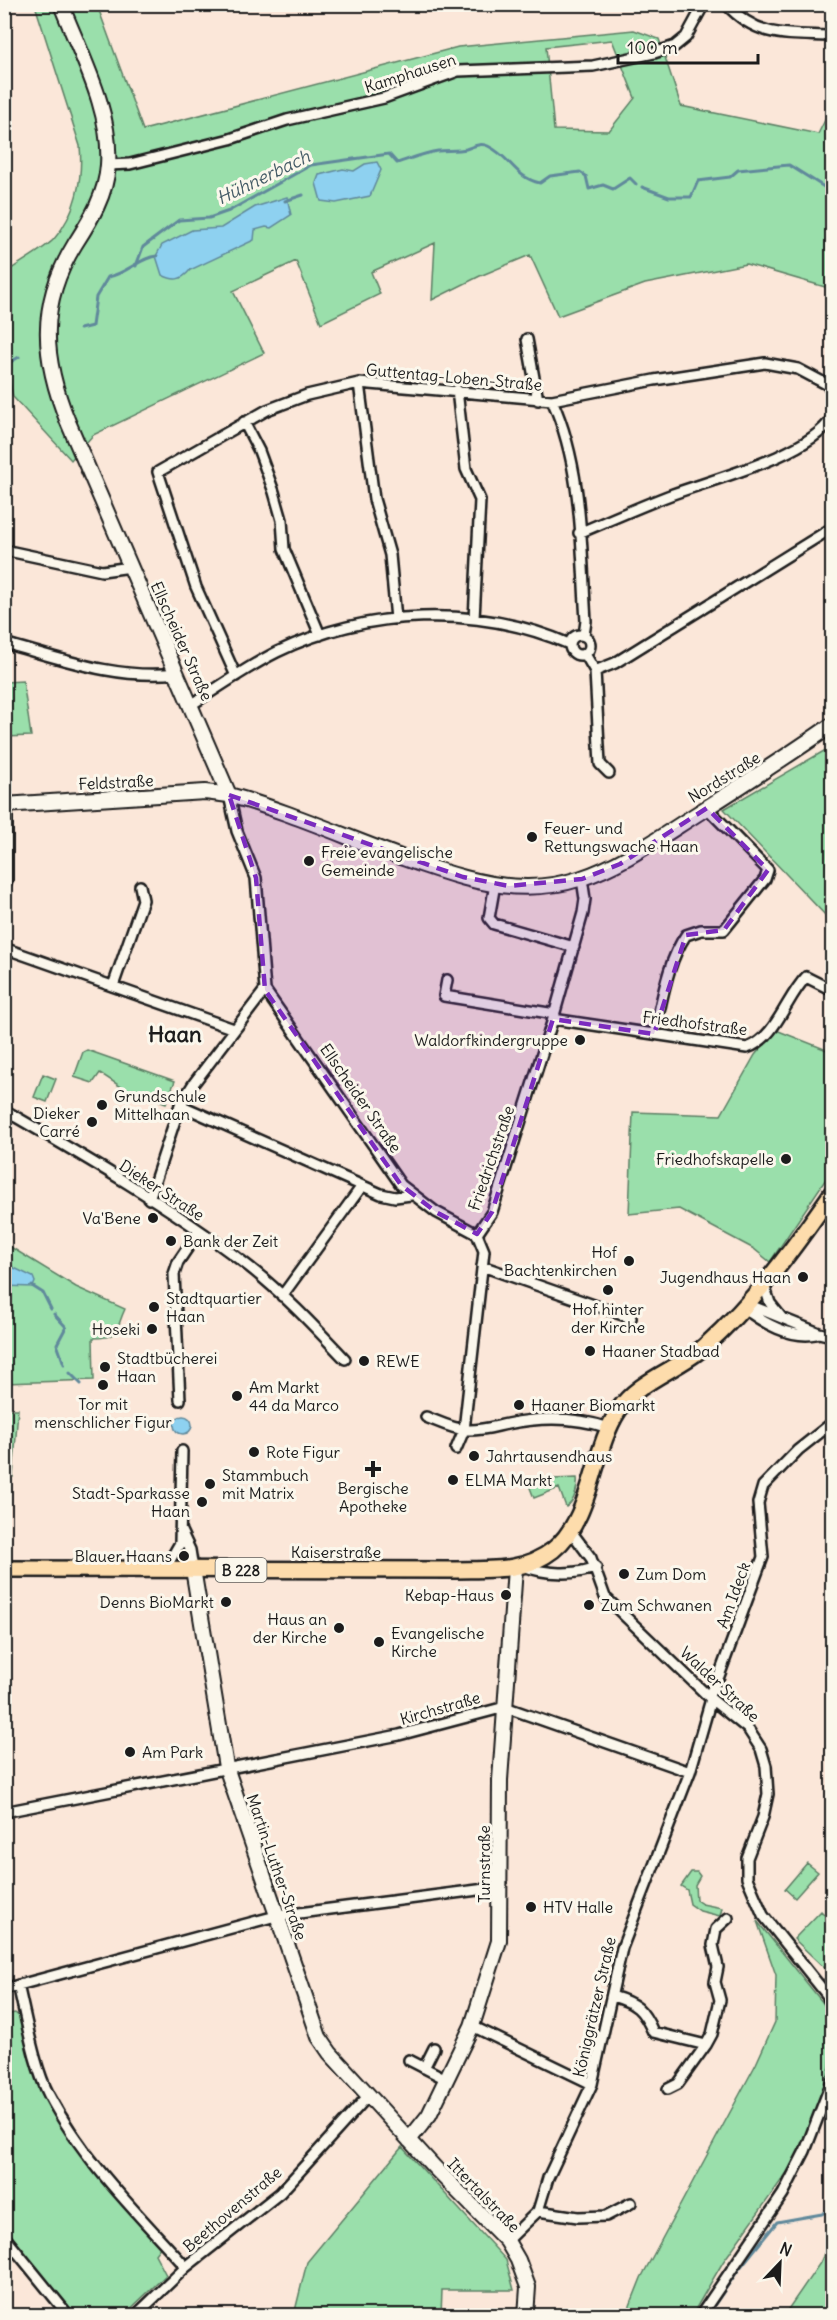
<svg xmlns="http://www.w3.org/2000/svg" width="837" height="2320" font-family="Delius,sans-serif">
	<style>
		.green { fill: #9adfab; stroke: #5b7e64; stroke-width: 1.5; fill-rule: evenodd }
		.water { fill: #8ed1f0; stroke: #60899b; stroke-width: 1.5 }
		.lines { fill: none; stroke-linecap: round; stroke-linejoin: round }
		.stream { stroke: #60899b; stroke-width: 3 }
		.street-casing { stroke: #1c1c1c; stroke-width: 14 }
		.secondary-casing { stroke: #1c1c1c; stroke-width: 18 }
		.primary-casing { stroke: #1c1c1c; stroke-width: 20 }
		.street { stroke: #fbf7ec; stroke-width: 9 }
		.secondary { stroke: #fbf7ec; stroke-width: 14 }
		.primary { stroke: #fddcac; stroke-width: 15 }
		.marked { fill: #7b2cbf; fill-opacity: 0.2; stroke: #7b2cbf; stroke-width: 4.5; stroke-dasharray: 12 8; stroke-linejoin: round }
		.poi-dot { fill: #1c1c1c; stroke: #fbf7ec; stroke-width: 2 }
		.labels { text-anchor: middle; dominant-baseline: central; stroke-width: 6; stroke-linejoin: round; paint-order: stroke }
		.shield { fill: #fbf7ec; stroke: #5f5e5a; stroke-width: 1.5 }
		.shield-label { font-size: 15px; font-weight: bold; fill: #1c1c1c }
		.street-label { font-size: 16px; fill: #1c1c1c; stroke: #fbf7ec }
		.poi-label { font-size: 16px; fill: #1c1c1c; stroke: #fbf7ec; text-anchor: start }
		.water-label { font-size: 18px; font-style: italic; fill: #445b66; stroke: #fbf7ec }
		.district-label { font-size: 22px; font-weight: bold; fill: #1c1c1c; stroke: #fbf7ec }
	</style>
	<rect width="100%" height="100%" fill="#fbe7d9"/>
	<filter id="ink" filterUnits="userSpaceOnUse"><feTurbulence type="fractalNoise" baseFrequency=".0167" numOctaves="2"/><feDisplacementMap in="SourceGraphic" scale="12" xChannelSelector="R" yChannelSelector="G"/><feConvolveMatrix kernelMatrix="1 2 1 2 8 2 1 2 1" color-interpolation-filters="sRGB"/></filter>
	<g filter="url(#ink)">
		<path class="green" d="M35 5H97L143 130 458 47 634 30 659 39 681 106 818 134 832 106V289L746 264 645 284 558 316 530 255 480 276 432 300 435 243 371 272 380 294 321 323 296 261 233 291 264 353 93 435 71 460 13 397 5 358 4 274C17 264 45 249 54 239 76 214 83 178 80 146ZM612 40 635 98 609 131 554 130 546 47Z
			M23 681 31 736 5 737V682Z
			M824 751 832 759V914L829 919 724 809Z
			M776 1030 832 1052V1170L770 1262 754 1249 679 1209 629 1214 633 1112 721 1115 755 1055Z
			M87 1050 175 1081 166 1103 140 1093 138 1098 100 1073 93 1083 74 1077 83 1052Z
			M43 1074 56 1079 47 1102 34 1097Z
			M4 1243 76 1287 125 1309C115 1330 121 1338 93 1338L94 1380 5 1383Z
			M5 1409H18L13 1477 5 1479Z
			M577 1478C578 1486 575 1502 566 1507L559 1488 534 1498 527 1480Z
			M807 1863 818 1872 795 1898 785 1889Z
			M691 1872H697L700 1876 695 1885 696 1900 702 1904 722 1908 720 1916 700 1911 690 1904 687 1890 681 1886Z
			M821 1911 832 1922V1975L794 1939Z
			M757 1921 827 2008 832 2037 830 2066 825 2089 798 2157 723 2262 692 2315 626 2316 641 2278 756 2064 775 2022 776 1975Z
			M15 2013 20 2017 41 2092 161 2246 155 2254 166 2275 124 2315H90L86 2312 74 2315 32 2268 5 2232 4 2015Z
			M402 2147 506 2260 514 2290H442L441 2315H294L307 2262Z
			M832 2235V2315H784L820 2263Z"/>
		<path class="water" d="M377 162 381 170 370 196 336 203 321 201 316 183 319 175 343 169 354 171 365 164Z
			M287 197 291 215 271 228 266 227 255 230 254 240 190 270C181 281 174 281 162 275L156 256 162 245 192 230 221 228 255 207Z
			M4 1263 33 1277 35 1282 33 1287 5 1286Z
			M174 1425a9 9 0 1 1 18 0a9 9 0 1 1-18 0Z"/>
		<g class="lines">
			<path class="stream" d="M642 187 669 197H691L698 181 730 177 738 170 789 165 832 192
				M285 201 303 195
				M136 266 143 247 179 220 209 218 229 211 311 165 389 154 397 163C410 159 424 153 438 151 446 150 458 151 466 149 473 147 480 142 488 146 511 157 514 177 540 183L550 176 580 172 586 176 589 189 603 185 613 189 630 178 636 184
				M80 329 92 326 96 297 108 277C126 274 141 257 157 256
				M4 366 19 357
				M32 1286 43 1293 51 1309
				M54 1314 66 1327 57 1344 64 1364
				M70 1373 81 1384
				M707 2316 739 2269 777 2222 822 2214 832 2208"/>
			<g class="street-casing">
				<path id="street" d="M726 4C758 39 788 34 832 36
					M108 165 130 164 230 139 287 120 384 98 458 71 593 66 654 53 675 46 686 37 704 4
					M527 339 538 400
					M359 383 374 499 390 555 396 619
					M457 390 466 469 480 500 474 619
					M552 400C583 469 581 547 586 621L584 635
					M244 422 259 451 274 492 282 520 284 549 320 635
					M579 533C610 520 641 506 673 494 714 479 809 455 832 418
					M4 550 102 571 131 567
					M570 645a10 10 0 1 1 20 0a10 10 0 1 1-20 0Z
					M4 643C62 659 117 680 177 673
					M585 654 595 671 600 764 609 773
					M595 671 615 663 832 528
					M236 676 196 587 158 472 267 410 307 395 359 383 552 400 654 380 765 363 798 369 832 387
					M191 705C219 687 247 667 277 652 366 609 478 604 569 644
					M229 795 237 831 256 878 265 990 401 1185 436 1212 477 1234 484 1251 464 1430 456 1449
					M495 884 489 918 494 924 574 947
					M4 887 7 880V805
					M4 948 234 1029
					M447 980 444 996 555 1014
					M113 986 143 900 140 886
					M553 1019 747 1048C776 1038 786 998 806 977L832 990
					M654 1034C662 1002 667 962 686 935L701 930H724L765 879 768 870 707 808
					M180 1105 381 1194 395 1197 411 1195
					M4 1110C85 1157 168 1205 243 1262 280 1290 313 1325 345 1359
					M149 1199 180 1105 194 1083 265 990
					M477 1234 492 1212 553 1019 583 913 585 899 582 879
					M482 1266 631 1318
					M764 1285 770 1303 782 1318
					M282 1296 362 1186
					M747 1304 819 1333 832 1336
					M744 1308C763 1323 791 1339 816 1334
					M180 1400 174 1274 178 1262 199 1231
					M426 1417C439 1422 453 1429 466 1430 481 1431 493 1427 507 1424 541 1417 576 1417 609 1428
					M570 1530 591 1558 605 1597 711 1699 748 1729 761 1749 766 1766 768 1794 763 1817 747 1858V1878L763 1915 827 1995 832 2007
					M181 1531 190 1550 193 1569
					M523 1566C544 1574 575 1576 596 1567
					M165 1569 180 1543 182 1451
					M709 1695 719 1676 763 1557 758 1503 763 1486 798 1450 832 1423
					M4 1812 399 1735 505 1707 690 1772
					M18 1985C26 2017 34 2067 49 2095 83 2160 138 2214 186 2267
					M4 1989 276 1916 501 1887
					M612 1996C636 2003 643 2009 653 2032L706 2045 678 2084 668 2089
					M472 2026 592 2084
					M706 2045 712 2034 720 2000 715 1982 718 1967 713 1945 716 1929 728 1918
					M409 2060 446 2079
					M424 2068 434 2048
					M538 2211 578 2217 606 2216 631 2203
					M4 2236 69 2316
					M507 2241 538 2211 548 2178 592 2084 622 1948 690 1772 711 1699
					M135 2316 186 2267 280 2193 369 2095
					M700 2316 783 2194 805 2151 832 2081"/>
			</g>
			<g class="secondary-casing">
				<path id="secondary" d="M61 4C80 54 112 110 108 165 106 195 91 219 75 244 38 304 42 358 68 422L229 795
					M4 805 205 792 229 795C309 817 385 856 465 878 568 906 618 864 700 812 744 784 789 755 832 725
					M193 1569 226 1767 319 2037 330 2053 434 2167 507 2241 518 2260 528 2287 526 2316
					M409 2140 429 2115 472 2026 499 1941 500 1780 515 1568"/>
			</g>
			<g class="primary-casing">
				<path id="primary" d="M4 1569 453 1570C488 1569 524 1573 553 1550 592 1519 592 1451 618 1411 638 1380 678 1370 705 1346 755 1301 794 1248 832 1193"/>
			</g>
			<use href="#street" class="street"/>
			<use href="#secondary" class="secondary"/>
			<use href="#primary" class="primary"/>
		</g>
	</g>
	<path class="marked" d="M229 795 463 877 509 886 582 879 620 864 707 808 768 870 724 930 686 935 654 1034 553 1019 492 1212 477 1234 436 1212 401 1185 265 990 256 878Z"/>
	<g class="poi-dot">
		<circle cx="532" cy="837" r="6"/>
		<circle cx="309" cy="861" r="6"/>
		<circle cx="580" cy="1040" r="6"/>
		<circle cx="102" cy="1105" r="6"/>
		<circle cx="92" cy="1122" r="6"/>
		<circle cx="786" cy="1159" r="6"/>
		<circle cx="153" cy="1218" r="6"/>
		<circle cx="171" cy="1241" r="6"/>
		<circle cx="629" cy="1261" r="6"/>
		<circle cx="803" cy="1277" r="6"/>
		<circle cx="608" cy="1290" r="6"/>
		<circle cx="154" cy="1307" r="6"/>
		<circle cx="152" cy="1329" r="6"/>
		<circle cx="590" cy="1351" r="6"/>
		<circle cx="364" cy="1361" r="6"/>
		<circle cx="105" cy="1367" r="6"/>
		<circle cx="103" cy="1385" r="6"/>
		<circle cx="237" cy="1396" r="6"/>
		<circle cx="519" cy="1405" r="6"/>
		<circle cx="254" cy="1452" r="6"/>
		<circle cx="474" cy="1456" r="6"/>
		<path d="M370 1460h6v6h6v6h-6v6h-6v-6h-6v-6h6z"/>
		<circle cx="453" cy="1480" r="6"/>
		<circle cx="210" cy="1484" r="6"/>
		<circle cx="202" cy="1502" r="6"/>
		<circle cx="184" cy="1556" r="6"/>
		<circle cx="624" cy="1574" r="6"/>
		<circle cx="506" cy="1595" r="6"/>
		<circle cx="226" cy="1602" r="6"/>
		<circle cx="589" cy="1605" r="6"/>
		<circle cx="339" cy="1628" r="6"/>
		<circle cx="379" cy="1642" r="6"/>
		<circle cx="130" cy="1752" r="6"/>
		<circle cx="531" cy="1907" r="6"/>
	</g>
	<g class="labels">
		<rect class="shield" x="215.5" y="1558" width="51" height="24" rx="4.5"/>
		<g class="shield-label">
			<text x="241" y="1570">B 228</text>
		</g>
		<g class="street-label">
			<text transform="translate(410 73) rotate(-18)">Kamphausen</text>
			<text transform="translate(454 377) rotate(5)">Guttentag-Loben-Straße</text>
			<text transform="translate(182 641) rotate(66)">Ellscheider Straße</text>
			<text transform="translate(724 777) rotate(-32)">Nordstraße</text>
			<text transform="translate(116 782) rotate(-3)">Feldstraße</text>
			<text transform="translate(695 1023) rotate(7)">Friedhofstraße</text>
			<text transform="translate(361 1098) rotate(55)">Ellscheider Straße</text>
			<text transform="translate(491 1158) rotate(-71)">Friedrichstraße</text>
			<text transform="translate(162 1190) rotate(33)">Dieker Straße</text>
			<text x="336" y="1552">Kaiserstraße</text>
			<text transform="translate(733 1595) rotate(-70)">Am Ideck</text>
			<text transform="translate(720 1684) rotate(43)">Walder Straße</text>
			<text transform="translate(440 1708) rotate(-16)">Kirchstraße</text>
			<text transform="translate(484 1864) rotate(-90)">Turnstraße</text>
			<text transform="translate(277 1867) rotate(71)">Martin-Luther-Straße</text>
			<text transform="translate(594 2007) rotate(-77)">Königgrätzer Straße</text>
			<text transform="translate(484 2195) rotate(46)">Ittertalstraße</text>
			<text transform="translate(232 2209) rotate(-40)">Beethovenstraße</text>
		</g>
		<g class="poi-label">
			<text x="544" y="828">Feuer- und<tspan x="544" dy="18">Rettungswache Haan</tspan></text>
			<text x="321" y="852">Freie evangelische<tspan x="321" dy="18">Gemeinde</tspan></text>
			<text x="568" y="1040" text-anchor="end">Waldorfkindergruppe</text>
			<text x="114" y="1096">Grundschule<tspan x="114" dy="18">Mittelhaan</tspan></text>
			<text x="80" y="1113" text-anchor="end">Dieker<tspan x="80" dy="18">Carré</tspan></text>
			<text x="774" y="1159" text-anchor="end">Friedhofskapelle</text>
			<text x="141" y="1218" text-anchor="end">Va'Bene</text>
			<text x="183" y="1241">Bank der Zeit</text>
			<text x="617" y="1252" text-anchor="end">Hof<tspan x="617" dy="18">Bachtenkirchen</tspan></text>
			<text x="791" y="1277" text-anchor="end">Jugendhaus Haan</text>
			<text x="166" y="1298">Stadtquartier<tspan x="166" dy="18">Haan</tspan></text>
			<text x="608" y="1309" text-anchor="middle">Hof hinter<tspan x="608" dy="18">der Kirche</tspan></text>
			<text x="140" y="1329" text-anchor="end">Hoseki</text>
			<text x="602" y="1351">Haaner Stadbad</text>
			<text x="117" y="1358">Stadtbücherei<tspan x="117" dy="18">Haan</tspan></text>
			<text x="376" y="1361">REWE</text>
			<text x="249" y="1387">Am Markt<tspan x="249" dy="18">44 da Marco</tspan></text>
			<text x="103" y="1404" text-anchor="middle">Tor mit<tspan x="103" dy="18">menschlicher Figur</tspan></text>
			<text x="531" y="1405">Haaner Biomarkt</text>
			<text x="266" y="1452">Rote Figur</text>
			<text x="486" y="1456">Jahrtausendhaus</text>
			<text x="222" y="1475">Stammbuch<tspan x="222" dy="18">mit Matrix</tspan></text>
			<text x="465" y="1480">ELMA Markt</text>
			<text x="373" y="1488" text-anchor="middle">Bergische<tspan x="373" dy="18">Apotheke</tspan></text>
			<text x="190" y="1493" text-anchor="end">Stadt-Sparkasse<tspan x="190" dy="18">Haan</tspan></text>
			<text x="172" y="1556" text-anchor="end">Blauer Haans</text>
			<text x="636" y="1574">Zum Dom</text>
			<text x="494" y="1595" text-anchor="end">Kebap-Haus</text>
			<text x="214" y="1602" text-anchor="end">Denns BioMarkt</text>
			<text x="601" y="1605">Zum Schwanen</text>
			<text x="327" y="1619" text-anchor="end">Haus an<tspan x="327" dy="18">der Kirche</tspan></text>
			<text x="391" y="1633">Evangelische<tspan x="391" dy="18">Kirche</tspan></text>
			<text x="142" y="1752">Am Park</text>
			<text x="543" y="1907">HTV Halle</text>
		</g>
		<g class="water-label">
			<text transform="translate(263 177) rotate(-26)">Hühnerbach</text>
		</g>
		<g class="district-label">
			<text x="175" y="1034">Haan</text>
		</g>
	</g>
	<rect width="837" height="2320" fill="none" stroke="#fbf7ec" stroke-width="24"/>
	<rect x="12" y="12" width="813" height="2296" fill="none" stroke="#1c1c1c" stroke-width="2" filter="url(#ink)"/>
	<g transform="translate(780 2263) rotate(23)" stroke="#fbf7ec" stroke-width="4.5" paint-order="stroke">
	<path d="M0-4.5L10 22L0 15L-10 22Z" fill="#1c1c1c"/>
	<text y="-9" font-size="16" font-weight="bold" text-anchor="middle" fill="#1c1c1c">N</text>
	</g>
	<path d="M618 54v9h140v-9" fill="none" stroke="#1c1c1c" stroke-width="3"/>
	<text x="627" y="54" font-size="18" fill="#1c1c1c" stroke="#fbf7ec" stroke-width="4.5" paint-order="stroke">100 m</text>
</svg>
